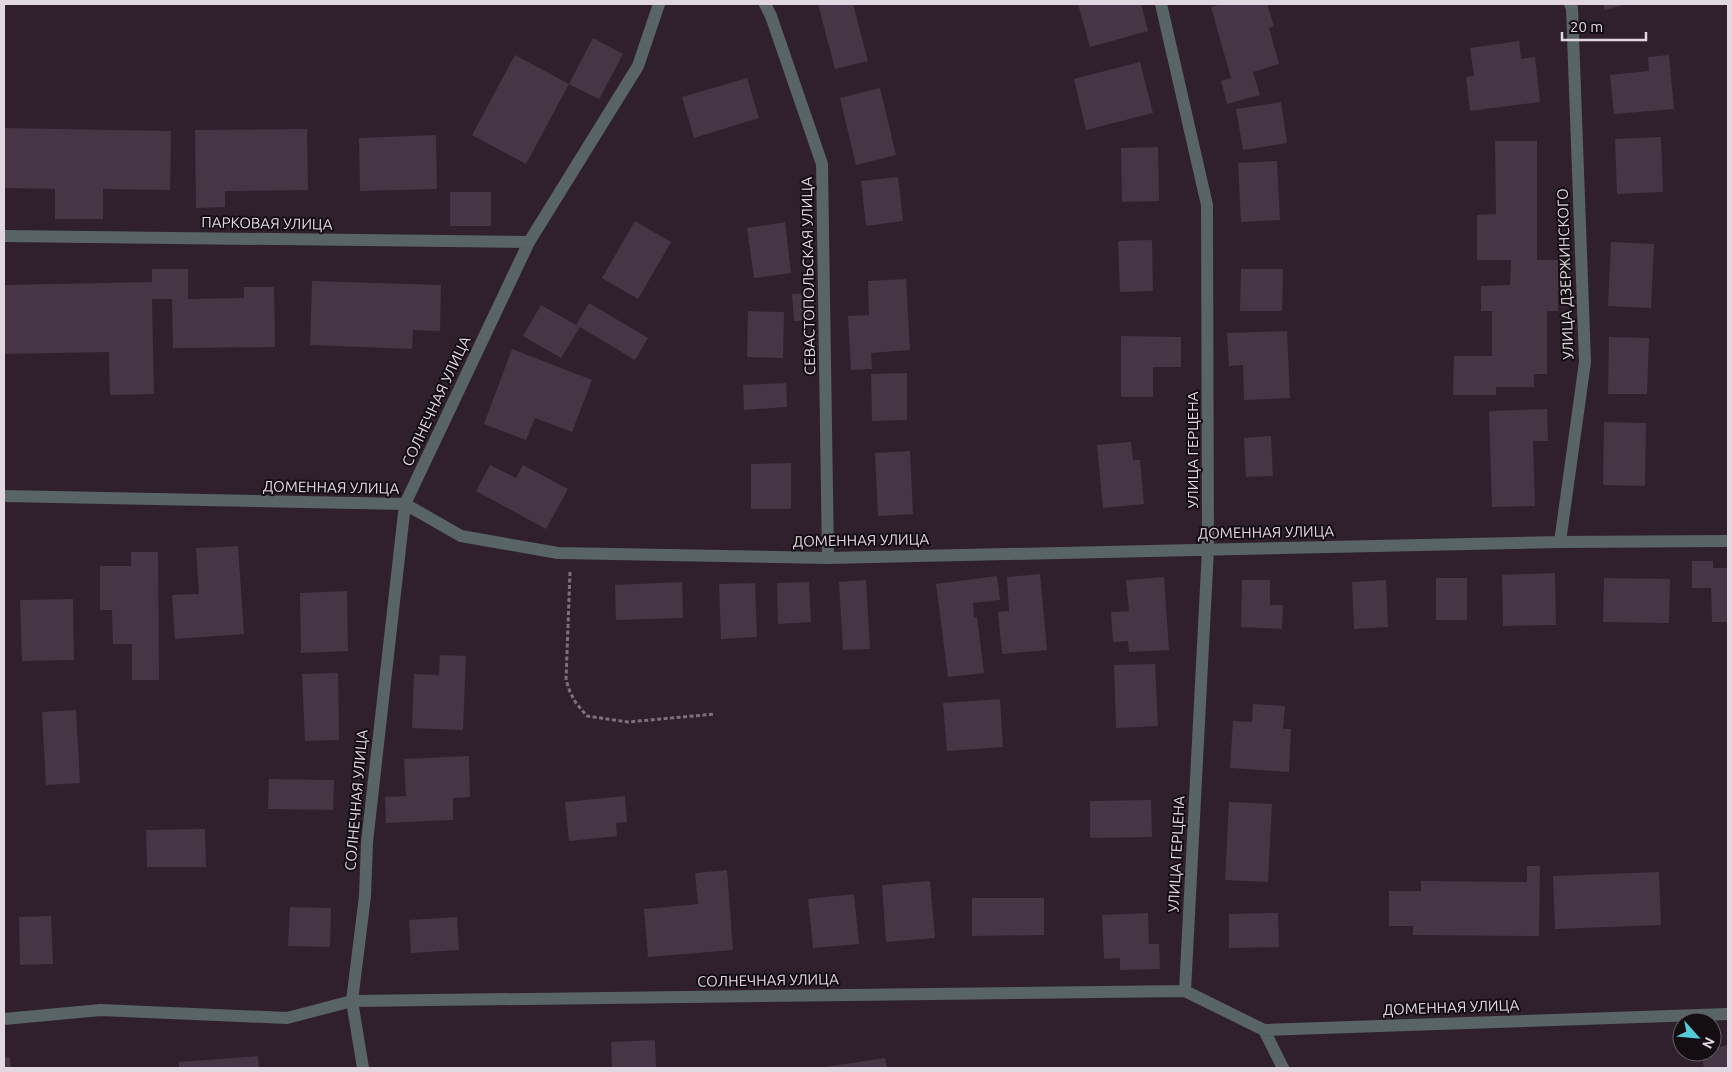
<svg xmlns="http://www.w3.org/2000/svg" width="1732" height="1072" font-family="Ubuntu,sans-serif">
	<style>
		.building { fill: #463544 }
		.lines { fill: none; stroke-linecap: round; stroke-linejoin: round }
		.path { stroke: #7d6f7c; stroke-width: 3; stroke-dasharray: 4 2.5; stroke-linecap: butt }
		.service { stroke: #586466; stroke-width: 12 }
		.minor { stroke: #586466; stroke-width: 12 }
		.labels { text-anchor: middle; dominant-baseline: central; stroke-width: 4; stroke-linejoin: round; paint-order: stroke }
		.street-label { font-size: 15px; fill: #e2d7e1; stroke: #140d13 }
	</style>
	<rect width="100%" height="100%" fill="#30202e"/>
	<path class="building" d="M818 4H853L868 61 835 69Z
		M1078 4H1141L1148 31 1090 47Z
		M1223 4H1267L1274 26 1269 28 1279 64 1253 72 1260 95 1227 104 1221 81 1231 78 1211 7Z
		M1603 4H1627L1605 10Z
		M593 38 623 54 599 99 569 84Z
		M1519 41 1521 59 1535 57 1540 102 1470 111 1466 77 1474 76 1470 48Z
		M515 55 569 84 526 164 472 135Z
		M1669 55 1674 109 1614 114 1610 75 1649 71 1648 57Z
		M1140 62 1153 113 1086 130 1074 79Z
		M747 78 759 118 694 138 682 97Z
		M880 88 896 155 856 165 840 98Z
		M1281 102 1287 143 1243 150 1236 109Z
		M4 128 171 131 170 190 103 189V219H55V189L4 188Z
		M307 129 308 190 225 191V207L196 208 195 130Z
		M436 135 437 189 360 191 359 138Z
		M1661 137 1663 192 1617 194 1615 139Z
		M1495 141H1537V260H1558V311H1547V374H1534V387H1496V395H1453L1454 356H1492V311H1481V286L1510 285 1511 260H1477V215L1496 214Z
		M1158 147 1159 201 1122 202 1121 148Z
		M1277 161 1280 220 1241 222 1238 163Z
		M898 177 903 221 866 226 861 181Z
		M450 192H491V226H450Z
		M635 221 671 242 638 299 602 278Z
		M785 222 791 273 754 278 747 228Z
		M1152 240 1153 291 1120 292 1118 241Z
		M1611 242 1654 244 1651 308 1608 306Z
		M152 269H188V299L244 298V287H274L275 347 173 348 172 299H152L154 394 110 395 109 352 4 354V285L152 282Z
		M1241 269H1283L1282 311H1240Z
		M906 279 910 350 871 353 872 369 851 370 848 316 869 315 868 281Z
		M312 281 441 285 440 331 413 330 412 349 310 345Z
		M807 293 810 320 794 321 792 294Z
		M589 303 648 338 635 360 580 327 561 358 523 336 541 305 576 325Z
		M748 311 784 312 783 358 747 357Z
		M1287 331 1290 398 1244 400 1243 365 1229 366 1227 333Z
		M1121 336 1181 337V367H1153V397H1121Z
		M1609 337 1649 338 1647 394H1608Z
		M512 349 592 380 572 432 535 418 526 440 484 424Z
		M907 373V420L872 421 871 374Z
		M786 383 787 407 744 410 743 385Z
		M1547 409 1548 441H1533L1535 506 1492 507 1489 411Z
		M1604 422 1646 423 1645 486 1603 485Z
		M1271 436 1273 476 1246 477 1244 438Z
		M1131 442 1133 460H1140L1144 504 1103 508 1097 445Z
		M910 451 913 514 878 516 875 453Z
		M791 463V509H751V464Z
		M490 465 516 478 523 465 568 489 546 529 476 491Z
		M238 546 244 634 175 639 172 595 199 594 196 548Z
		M131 552H158L159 680H132V644H113L112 610H100V566H131Z
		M1692 561H1713V568H1728V622H1712L1711 588H1692Z
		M1555 573 1556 625 1503 626 1502 575Z
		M1040 574 1047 650 1002 654 998 612 1009 611 1007 577Z
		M997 576 1000 600 973 603 974 618 977 617 984 673 948 677 936 584Z
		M1164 577 1169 650 1129 652 1128 641 1113 642 1111 612 1129 611 1126 580Z
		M1436 578H1467V620H1436Z
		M1604 578 1670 579 1669 623 1603 622Z
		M866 580 870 649 843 650 839 582Z
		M1242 580H1270V605H1283L1282 629 1241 627Z
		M1386 580 1388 627 1354 629 1352 582Z
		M682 582 683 618 616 620 615 585Z
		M809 582 811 622 778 624 777 583Z
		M755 583 757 637 721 639 719 584Z
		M347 591 348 651 301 653 300 593Z
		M73 599 74 660 22 661 20 600Z
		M440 655 466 656 463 730 412 728 414 674 439 675Z
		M1155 664 1158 726 1116 728 1114 665Z
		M338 673 339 740 305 741 302 674Z
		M1000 699 1003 747 947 751 943 703Z
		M1253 704 1285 706 1283 729H1291L1289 772 1230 768 1233 721 1252 722Z
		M76 710 80 783 46 785 42 712Z
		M469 756 470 797 453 798V820L386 823 385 797 406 796 404 759Z
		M269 779 334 780 333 810 268 809Z
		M625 796 627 822 616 823 617 836 569 841 565 802Z
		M1151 800 1152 837 1090 838V801Z
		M1229 802 1272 804 1268 882 1225 880Z
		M205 829 206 867H147L146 830Z
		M1527 866H1540L1539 936 1413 935V926H1389V891H1421V881L1527 882Z
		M727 870 733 950 648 957 644 909 698 904 695 873Z
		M1659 872 1661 925 1555 929 1553 876Z
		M930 881 935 938 886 942 882 885Z
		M854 894 859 944 813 948 808 899Z
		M972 898H1044V935L972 936Z
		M290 907 331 908 330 947 288 946Z
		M1148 913 1149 944H1159L1160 969 1120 970V958L1104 959 1102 915Z
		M1278 913 1279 947 1229 948V914Z
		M51 916 53 964 20 965 19 917Z
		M457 917 459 950 411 953 409 920Z
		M655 1040 656 1068H612L611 1042Z
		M1728 1045V1068H1704L1701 1052H1712V1049Z
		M258 1056 259 1068H179V1062Z
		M10 1057 11 1068H4V1058Z
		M885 1058 887 1068H824V1067Z"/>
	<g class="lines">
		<path class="path" d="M570 572 566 680 570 692 576 703 587 716 628 722 715 714"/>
		<path class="service" d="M352 1001 363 1068"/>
		<path class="minor" d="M765 4 771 16 822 164 828 558
			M1161 4 1207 205 1208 549 1185 991
			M4 236 529 242
			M4 496 405 504 461 536 558 553 828 558 1560 542 1728 541
			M1560 542 1585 362 1572 8 1570 4
			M352 1001 365 896 367 842 405 504 529 242 638 66 659 4
			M4 1019 101 1010 287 1018 352 1001 1185 991 1264 1030 1728 1014
			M1264 1030 1283 1068"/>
	</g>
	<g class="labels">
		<g class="street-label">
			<text transform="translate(267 223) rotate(1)">ПАРКОВАЯ УЛИЦА</text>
			<text transform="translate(1565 274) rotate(-92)">УЛИЦА ДЗЕРЖИНСКОГО</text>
			<text transform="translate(808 276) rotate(-91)">СЕВАСТОПОЛЬСКАЯ УЛИЦА</text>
			<text transform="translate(436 401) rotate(-65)">СОЛНЕЧНАЯ УЛИЦА</text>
			<text transform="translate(1192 450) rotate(-90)">УЛИЦА ГЕРЦЕНА</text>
			<text transform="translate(331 487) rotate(1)">ДОМЕННАЯ УЛИЦА</text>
			<text transform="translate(1266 532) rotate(-1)">ДОМЕННАЯ УЛИЦА</text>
			<text transform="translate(861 540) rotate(-1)">ДОМЕННАЯ УЛИЦА</text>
			<text transform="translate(356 800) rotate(-85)">СОЛНЕЧНАЯ УЛИЦА</text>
			<text transform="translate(1176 854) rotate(-87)">УЛИЦА ГЕРЦЕНА</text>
			<text transform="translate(768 980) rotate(-1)">СОЛНЕЧНАЯ УЛИЦА</text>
			<text transform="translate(1451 1007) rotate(-2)">ДОМЕННАЯ УЛИЦА</text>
		</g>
	</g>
	<rect width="1732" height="1072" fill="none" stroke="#e2d7e1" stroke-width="10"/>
	<g transform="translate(1697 1037) rotate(117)"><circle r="24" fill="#140d13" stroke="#665e65"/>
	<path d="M0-4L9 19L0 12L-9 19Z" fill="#52ccd6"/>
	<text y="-8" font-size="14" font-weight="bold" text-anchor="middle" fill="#e2d7e1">N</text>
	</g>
	<path d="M1562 32v8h84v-8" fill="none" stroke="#e2d7e1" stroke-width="2.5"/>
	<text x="1570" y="32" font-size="15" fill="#e2d7e1" stroke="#140d13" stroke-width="4" paint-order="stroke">20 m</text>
</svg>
